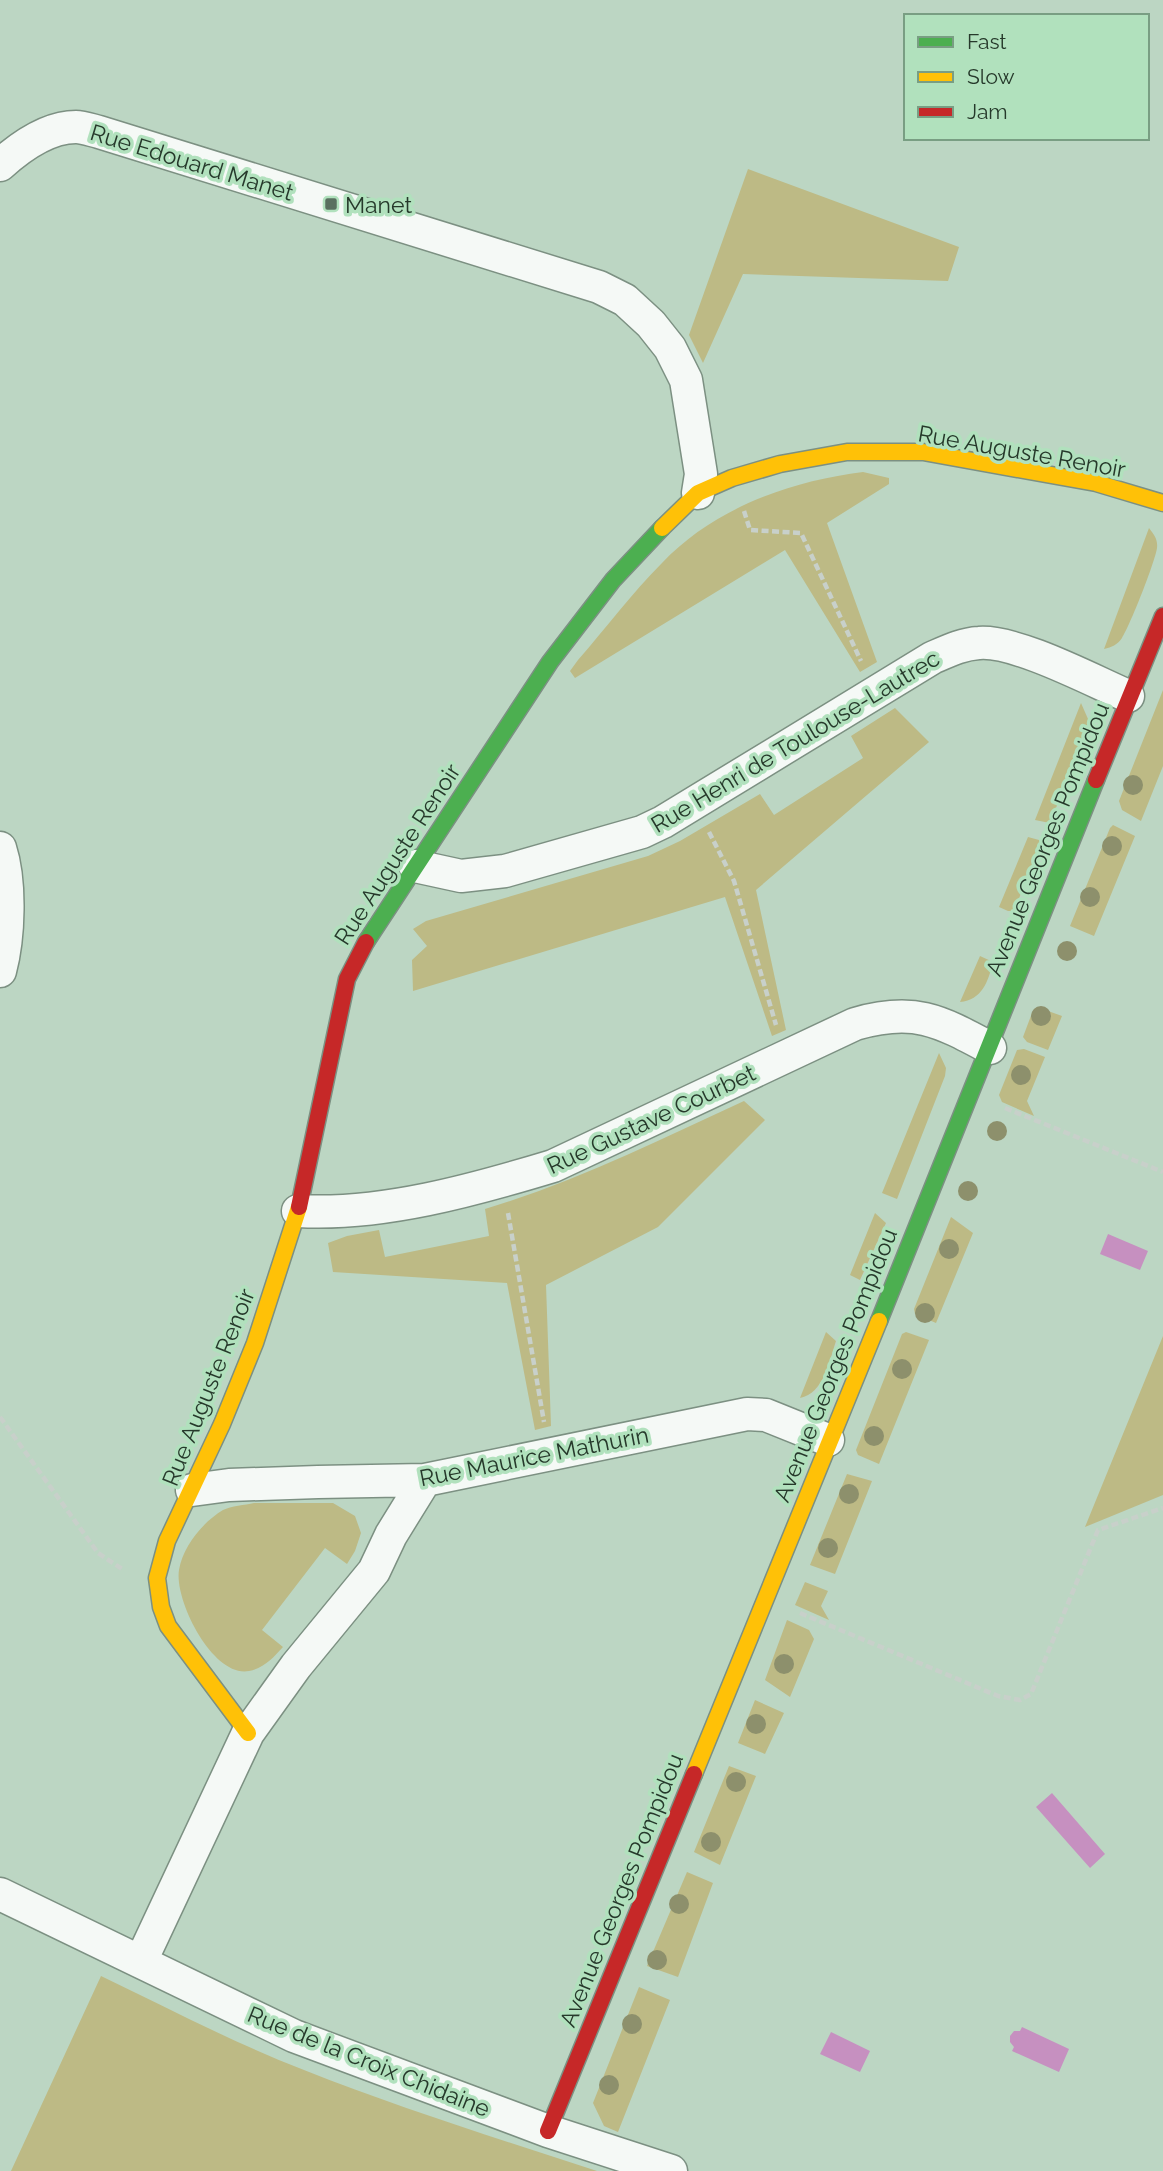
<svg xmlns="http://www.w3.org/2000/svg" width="1163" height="2171" font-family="Raleway,sans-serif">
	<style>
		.green { fill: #bdba85 }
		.water { fill: #c690c0 }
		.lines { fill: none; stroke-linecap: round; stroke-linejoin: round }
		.street-casing { stroke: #7c9082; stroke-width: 35 }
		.fast-casing { stroke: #7c9082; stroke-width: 19 }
		.slow-casing { stroke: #7c9082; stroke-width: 19 }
		.jam-casing { stroke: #7c9082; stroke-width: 19 }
		.path { stroke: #c8d0ca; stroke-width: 4.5; stroke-dasharray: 7 3.5; stroke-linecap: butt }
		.street { stroke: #f5f9f6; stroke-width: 32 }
		.fast { stroke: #4caf50; stroke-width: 16 }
		.slow { stroke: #ffc107; stroke-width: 16 }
		.jam { stroke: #c62828; stroke-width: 16 }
		.tree { fill: #8d906c }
		.poi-dot { fill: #5a7060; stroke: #b1e1bd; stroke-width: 2.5 }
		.labels { text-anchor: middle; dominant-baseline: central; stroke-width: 7; stroke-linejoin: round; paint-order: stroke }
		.street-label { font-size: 23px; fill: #26392b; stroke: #b1e1bd }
		.poi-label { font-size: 23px; fill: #26392b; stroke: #b1e1bd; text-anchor: start }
	</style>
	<rect width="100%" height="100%" fill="#bcd6c3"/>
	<path class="green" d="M748 169 959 247 948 281 743 274 703 363 689 335Z
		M863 472 889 478V484L827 523 877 662 860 672 785 550 575 678 570 671 578 660C606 628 632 593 662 563 714 508 791 481 863 472Z
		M1149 528C1154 535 1158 539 1157 548 1155 562 1130 626 1122 638 1117 645 1112 647 1104 649Z
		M1163 690V766L1141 821 1122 810 1119 801Z
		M1081 703 1088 719 1086 733 1050 823 1035 820Z
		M895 708 929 742 756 890 786 1030 772 1036 725 897 413 991 412 960 427 946 413 929 426 921 648 856 680 841 760 794 774 815 863 758 851 736Z
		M1113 825 1135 836 1094 936 1070 926 1110 828Z
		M1028 837 1039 840 1041 843 1014 911H1008L999 907Z
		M980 956 993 962C988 982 982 1000 960 1002Z
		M1037 1007 1062 1016 1048 1050 1027 1042 1023 1037 1032 1013Z
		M1024 1049 1045 1057 1027 1101 1034 1116 1002 1102 999 1095 1017 1050Z
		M939 1053 946 1068 945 1076 897 1199 882 1193Z
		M744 1101 765 1120 658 1227 546 1285 551 1426 535 1430 507 1283 333 1272 328 1243 347 1236 379 1230 385 1257 489 1236 485 1209C575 1182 659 1140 744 1101Z
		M875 1213 886 1223 860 1280 850 1275Z
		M951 1217 973 1233 936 1323 915 1314 914 1309Z
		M826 1332 836 1341C829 1362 824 1393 800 1398Z
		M906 1332 929 1340 879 1464 858 1455 856 1450 902 1334Z
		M1163 1336V1495L1085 1527Z
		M847 1474 872 1481 835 1574 810 1565Z
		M254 1503H333L355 1516 361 1533 355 1551 347 1564 325 1548 262 1630 283 1647C273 1658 264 1668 249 1671 213 1678 174 1600 179 1570 183 1546 203 1522 223 1510 231 1506 245 1505 254 1503Z
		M805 1582 828 1591 821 1606 829 1620 795 1605Z
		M787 1620 809 1630 814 1639 790 1697 765 1680Z
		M755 1700 784 1713 765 1754 738 1743Z
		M729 1766 756 1776 720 1865 694 1852Z
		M687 1872 713 1883 678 1977 647 1966Z
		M101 1976C168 2008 234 2043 304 2070 400 2108 499 2139 597 2171H11Z
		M639 1987 670 2000 618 2132 604 2126 593 2103Z"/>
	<path class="water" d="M1108 1234 1148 1251 1140 1270 1100 1254Z
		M1052 1793 1105 1854 1090 1868 1036 1807Z
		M1022 2027 1069 2049 1059 2072 1012 2051 1014 2047 1010 2042V2036L1014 2031H1020Z
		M831 2032 870 2051 860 2072 820 2054Z"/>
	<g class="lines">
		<g class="street-casing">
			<path id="street" d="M0 165C20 147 47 127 76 127 83 127 91 130 99 132L599 287 625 300 651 324 670 348 686 380 701 474 698 493
				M0 848C11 882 9 937 0 971
				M415 866 461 876 505 871 642 832 663 822 932 658C948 651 962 644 979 643 1016 640 1093 681 1128 696
				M298 1211C381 1216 474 1190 553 1166L855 1024C914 1007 938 1020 990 1048
				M192 1490 229 1485 318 1482 425 1480 747 1414 766 1415 828 1440
				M0 1894 294 2036 548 2131 671 2171
				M141 1961 248 1733 296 1666 374 1571 391 1535 425 1480"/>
		</g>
		<g class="fast-casing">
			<path id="fast" d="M366 942 550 662 613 580 662 528
				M879 1321 1096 780"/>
		</g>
		<g class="slow-casing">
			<path id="slow" d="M662 528 698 493 732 478 780 464 847 452H923L1096 483 1163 503
				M248 1733 168 1626 161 1607 157 1578 167 1541 222 1424 255 1343 299 1207
				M694 1774 879 1321"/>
		</g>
		<g class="jam-casing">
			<path id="jam" d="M1096 780 1163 616
				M299 1207 347 979 366 942
				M548 2131 694 1774"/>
		</g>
		<path class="path" d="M744 511 750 530 801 533 861 661
			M709 832 734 881 776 1025
			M1005 1108 1163 1172
			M508 1213 544 1422
			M0 1417 98 1553 122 1569
			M800 1613 998 1696 1020 1700 1031 1694 1098 1530 1163 1508"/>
		<use href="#street" class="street"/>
		<use href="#fast" class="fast"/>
		<use href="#slow" class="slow"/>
		<use href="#jam" class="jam"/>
	</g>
	<g class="tree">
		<circle cx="1133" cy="785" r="10"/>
		<circle cx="1112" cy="846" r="10"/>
		<circle cx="1090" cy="897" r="10"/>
		<circle cx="1067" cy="951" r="10"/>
		<circle cx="1041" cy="1016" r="10"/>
		<circle cx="1021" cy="1075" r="10"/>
		<circle cx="997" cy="1131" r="10"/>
		<circle cx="968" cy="1191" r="10"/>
		<circle cx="949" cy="1249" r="10"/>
		<circle cx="925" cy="1313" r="10"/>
		<circle cx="902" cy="1369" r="10"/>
		<circle cx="874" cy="1436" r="10"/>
		<circle cx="849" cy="1494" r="10"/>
		<circle cx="828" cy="1548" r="10"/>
		<circle cx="784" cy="1664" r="10"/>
		<circle cx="756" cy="1724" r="10"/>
		<circle cx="736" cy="1782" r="10"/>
		<circle cx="711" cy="1842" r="10"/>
		<circle cx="679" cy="1904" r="10"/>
		<circle cx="657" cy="1960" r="10"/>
		<circle cx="632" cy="2024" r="10"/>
		<circle cx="609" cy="2085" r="10"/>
	</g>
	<rect class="poi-dot" x="324" y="197" width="14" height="14" rx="3.5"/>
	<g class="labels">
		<g class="street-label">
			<text transform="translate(192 162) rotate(17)">Rue Edouard Manet</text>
			<text transform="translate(1022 451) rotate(10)">Rue Auguste Renoir</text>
			<text transform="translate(795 741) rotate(-31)">Rue Henri de Toulouse-Lautrec</text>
			<text transform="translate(1047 839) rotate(-68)">Avenue Georges Pompidou</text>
			<text transform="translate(397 854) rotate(-57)">Rue Auguste Renoir</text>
			<text transform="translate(651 1119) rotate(-25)">Rue Gustave Courbet</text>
			<text transform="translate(835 1365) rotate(-68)">Avenue Georges Pompidou</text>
			<text transform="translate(208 1387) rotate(-68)">Rue Auguste Renoir</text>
			<text transform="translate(534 1456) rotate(-11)">Rue Maurice Mathurin</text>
			<text transform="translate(621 1890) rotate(-68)">Avenue Georges Pompidou</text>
			<text transform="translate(369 2061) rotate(22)">Rue de la Croix Chidaine</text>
		</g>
		<g class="poi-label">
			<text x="345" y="204">Manet</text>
		</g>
	</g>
	<rect x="904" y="14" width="245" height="126" fill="#b1e1bd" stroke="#799e83" stroke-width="2"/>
	<rect x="918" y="37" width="35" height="10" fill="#4caf50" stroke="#799e83" stroke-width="2"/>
	<text x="967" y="49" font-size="21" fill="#26392b">Fast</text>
	<rect x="918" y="72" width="35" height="10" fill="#ffc107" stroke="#799e83" stroke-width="2"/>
	<text x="967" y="84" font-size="21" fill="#26392b">Slow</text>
	<rect x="918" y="107" width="35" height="10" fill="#c62828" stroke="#799e83" stroke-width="2"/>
	<text x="967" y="119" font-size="21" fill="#26392b">Jam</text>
</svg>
